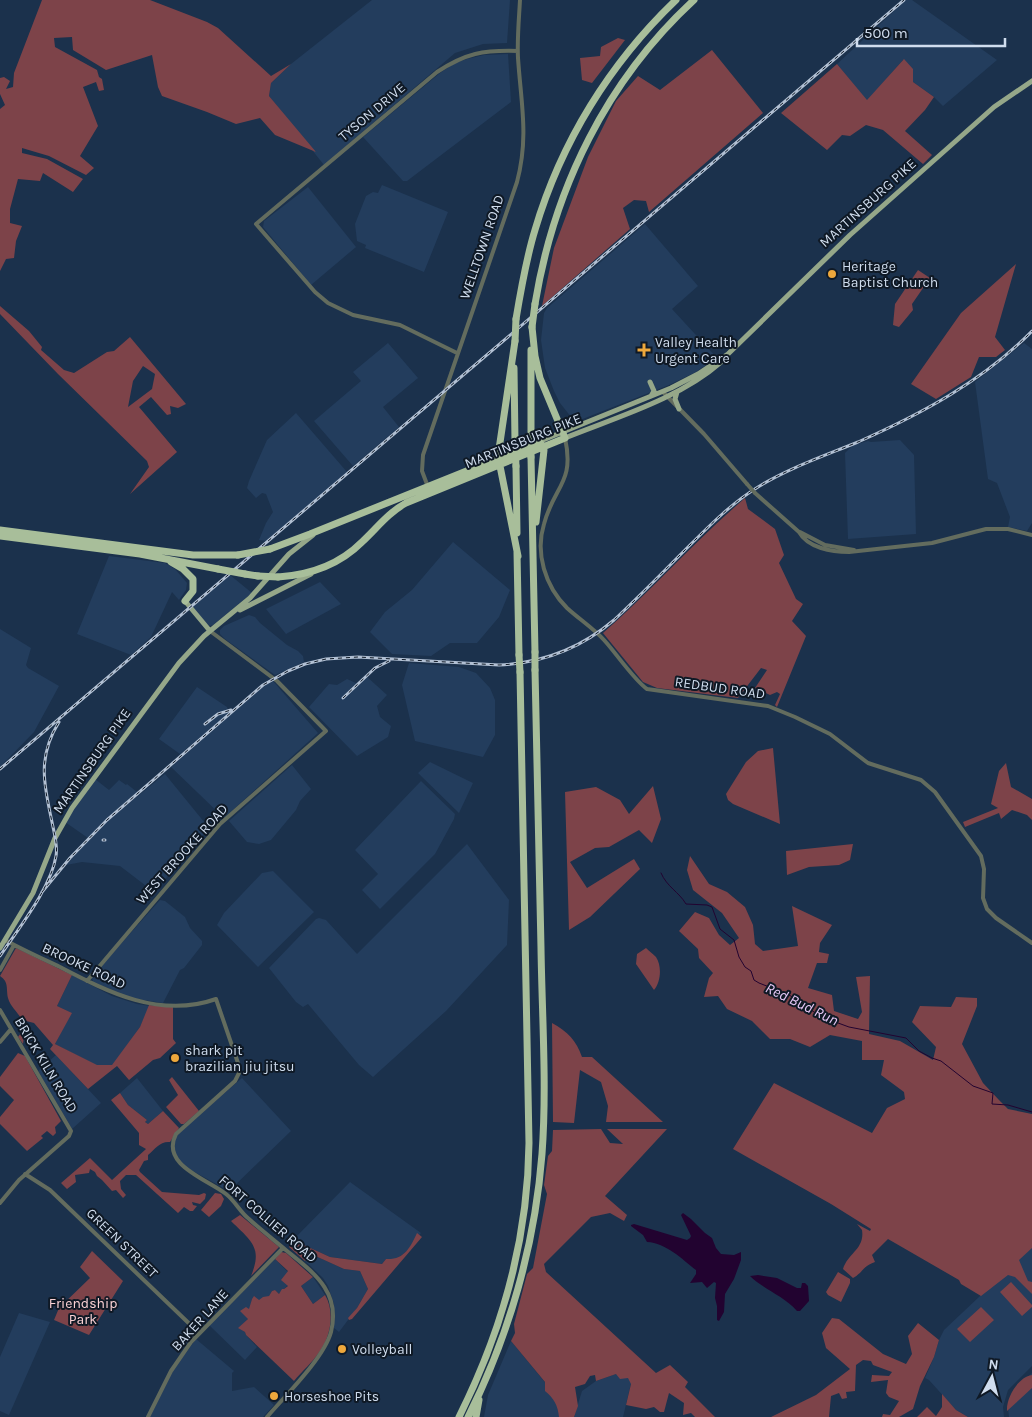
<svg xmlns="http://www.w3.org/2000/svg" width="1032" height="1417" font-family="Karla,sans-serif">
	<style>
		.built { fill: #233d5d }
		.green { fill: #7d4349; fill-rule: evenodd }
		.water { fill: #220330 }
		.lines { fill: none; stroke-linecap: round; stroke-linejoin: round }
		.stream { stroke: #220330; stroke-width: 1 }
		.minor { stroke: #636c5e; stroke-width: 4 }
		.major { stroke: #95a789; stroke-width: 5 }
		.highway { stroke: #a8be9a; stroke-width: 7 }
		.rail-casing { stroke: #b2c0d3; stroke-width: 3 }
		.rail { stroke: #0f1925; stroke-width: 1; stroke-dasharray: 4; stroke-linecap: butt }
		.minor-bridge { stroke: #636c5e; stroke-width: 4 }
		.highway-bridge { stroke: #a8be9a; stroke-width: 7 }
		.poi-dot { fill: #eea83c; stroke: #0f1925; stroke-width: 2 }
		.labels { text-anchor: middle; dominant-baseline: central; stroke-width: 4; stroke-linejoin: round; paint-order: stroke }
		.street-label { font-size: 14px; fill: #d0ddee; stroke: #0f1925 }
		.poi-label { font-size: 14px; fill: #d0ddee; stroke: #0f1925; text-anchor: start }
		.park-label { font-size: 14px; fill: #fcd2d5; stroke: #0f1925 }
		.water-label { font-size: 15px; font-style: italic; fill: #e6c8f6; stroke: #0f1925 }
	</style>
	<rect width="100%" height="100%" fill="#1b314c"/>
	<path class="built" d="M372 0H510L507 43 483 44 455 53 324 165 269 96 271 83 291 64Z
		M906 0H912L997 60 943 106 934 97 913 82 903 60 867 101 837 64Z
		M508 54 511 102 407 181H403L363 137 440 73 455 63 467 59 484 55Z
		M382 185 448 212 424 272 365 248 366 245 357 241 355 224 366 196 373 192 378 193Z
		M308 187 356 247 311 285 263 227 264 221Z
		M645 224 698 286 672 309 717 358 694 373 669 385 575 422 560 403 554 391 545 368 541 340 544 313 547 308Z
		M388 343 418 378 383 407 399 427 353 466 314 421 361 381 353 372Z
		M1024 343 1032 349V523L1027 531 1008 527 1010 517 997 483 988 479 975 382Z
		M296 413 347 472 266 541 259 540 266 523 273 512 266 494 262 493 256 498 247 488 249 481 267 440Z
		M900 440 914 455 916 534 848 539 845 453 853 445 868 441 871 442Z
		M453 542 510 590 499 617 477 643H450L431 656 392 654 370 632 385 612 412 590Z
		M109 556 165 563 175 569 187 583 186 590 179 600 172 592 151 637 131 655 77 634Z
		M230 575 252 593 213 625 210 626 206 623 193 607Z
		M320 582 341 604 286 634 266 609Z
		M249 615 255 617 260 623 287 645 298 651 303 656 304 662 275 675 225 639 220 634V630L224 626Z
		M0 629 31 648 26 665 28 668 59 686 34 732 0 767Z
		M409 663 459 667 476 673 490 688 495 700V735L483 757 415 741 402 685Z
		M365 675 387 695 377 706 380 717 391 726 388 737 357 756 309 707 329 684 337 685 347 679 358 684Z
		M273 681 318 733 224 818 171 767 265 685Z
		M197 687 227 707 229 713 180 754 159 739Z
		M430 762 473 783 459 813 418 773Z
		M292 765 311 789 300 801 296 810 271 840 259 844 247 842 229 821Z
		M165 774 209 828 154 892 120 866 82 862 66 865 86 843 112 817Z
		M95 779 109 790 119 780 126 785 127 784 137 792 103 822 88 838 65 822Z
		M421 781 455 814 454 819 435 854 380 909 362 890 378 874 355 850Z
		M467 844 509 900 507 945 446 1011 373 1077 359 1065 308 1004 303 1007 296 1002 269 968 316 919 319 918 326 920 357 954Z
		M273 871 314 912 258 967 217 925 224 913 262 873Z
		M160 900 165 901 185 917 190 928 202 941V945L184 968 180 970 163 1003 130 998 93 982 92 978 94 974Z
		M72 975 112 996 137 1004 150 1006 140 1027 112 1067 97 1066 55 1044 71 1013 57 1006Z
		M56 1055 101 1103 72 1129 38 1071Z
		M137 1078 163 1111 148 1124 145 1122 147 1120 128 1105 120 1093Z
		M242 1078 291 1131 229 1191 191 1170 180 1162 176 1156 174 1142 178 1133Z
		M350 1182 421 1233 406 1252 396 1259H386L382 1264 330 1257 293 1240Z
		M1032 1247V1366L1008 1390 1003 1407 1004 1417H968L956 1410 929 1380 925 1378 934 1357 939 1340 944 1330Z
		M311 1254 344 1269 360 1271 368 1289 357 1308 339 1332 334 1328V1304L328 1286 323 1278 305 1261Z
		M275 1259 288 1272V1285L279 1294 275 1290 272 1291 269 1296 259 1301 252 1299 248 1319 239 1328 245 1332 246 1335 257 1347 245 1360 209 1325Z
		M313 1277 325 1295 313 1304 301 1286Z
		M19 1313 50 1322 9 1415 0 1411V1357Z
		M196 1339 234 1371 232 1373V1391L254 1387 274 1405 263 1417H150L174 1369Z
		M511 1341 548 1386 560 1406 561 1417H484L488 1395Z
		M1032 1373V1417H1009L1008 1408 1016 1388Z
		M616 1374 632 1379 623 1417H574L582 1391 596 1381Z"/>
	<path class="green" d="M42 0H150L207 22 218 28 271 76 291 64 271 83 269 96 316 152 275 135 260 118 236 124 207 112 162 96 158 87 152 55 106 70 73 50 72 37 54 38 55 47 97 70 99 77 102 79 104 90 99 91 96 82 83 87 98 126 80 156 94 168 86 175 49 156 22 148V153L47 159 83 179 73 192 43 173 40 181 18 179 10 209V223L22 226 16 241 14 258 6 259 0 271V109L5 105 0 94V78L4 77 10 81 6 89 13 87 14 73Z
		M618 38 625 40 592 83 582 80 580 58 600 56 601 47Z
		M712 50 763 113 649 212 646 201 634 200 623 208 630 229 542 306 554 248 588 157 616 101 638 76 660 90Z
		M904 59 913 69V82L934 97 925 110 905 131 932 155 923 164 883 130 866 125 850 136 842 135 827 150 781 113 837 64 867 100Z
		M1016 264 995 337 1005 350 996 357H979L971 377 936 399 911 384 961 313Z
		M918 270 930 278 912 304 913 310 899 327 893 325 895 304Z
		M0 306 29 331 42 347 41 350 64 370 74 373 107 352 114 351 130 337 186 404 178 408 170 406 171 414 167 415 151 397 139 407 177 452 130 494 149 467 147 461 58 374 0 314ZM143 366 155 374 152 389 128 407 133 381Z
		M745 498 748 509 775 529 784 555 779 563 796 599 803 604 792 621 806 636 777 707 775 705 780 694 777 692 770 695 755 688 767 670 761 668 738 698 657 688 643 682 603 633C652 590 695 541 745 498Z
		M773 748 780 824 733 804 728 800 726 794 746 762 758 751Z
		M1006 763 1011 787 1032 799V820L1027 815 1012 810 1001 819 999 813 965 827 963 822 998 808 991 804 999 771Z
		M653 786 661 819 652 843 639 830 609 847 595 848 570 862 587 888 634 859 640 869 590 917 569 930 565 792 596 787 620 800 629 814Z
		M853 844 850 860 839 865 809 867 787 875 786 851Z
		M690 856 709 884 727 892 745 907 753 925 755 944 763 951 798 946 792 906 832 925 820 943 819 952 829 954 827 963H817L808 988 832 995 834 1011 858 1019 862 1012 856 977 870 976 869 1034 900 1041 933 1060 936 1047 912 1022 920 1006 951 1007 956 997 977 998V1006L962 1044 983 1083 999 1100 1008 1109 1032 1114V1248L1019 1260 1028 1281 1032 1282V1294L1015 1277 1008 1275 981 1296 961 1284 959 1280 888 1239 872 1255 875 1262C861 1267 864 1272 853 1278L843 1269C848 1253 865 1249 862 1230L857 1224 870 1231 871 1229 831 1204 733 1149 774 1083 872 1133 887 1108 905 1099 904 1092 881 1075 884 1060H862V1041L830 1035 810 1047 790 1039H770L752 1021 727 1009 718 996 704 997 709 978 713 973 699 958 698 949 679 931 695 912 709 918 719 935 730 945 739 938 722 913 693 890 687 870Z
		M16 948 72 975 57 1006 72 1013 55 1044 97 1065H112L140 1027 149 1005 173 1007V1039L176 1043 160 1058 153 1060 129 1080 117 1066 88 1089 50 1049 53 1045 34 1023 26 1021 23 1044 18 1037C33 1020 12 1013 8 998 6 988 9 982 0 976Z
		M646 948C649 951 653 954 656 957 662 966 661 982 654 990L636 964 637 954Z
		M552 1023C568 1032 576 1040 582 1057H592L663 1122H606L608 1106 601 1082 580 1070 574 1123 553 1122Z
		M18 1053 25 1056 61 1121 55 1127 56 1133 53 1136 47 1131 41 1136 43 1138 27 1151 0 1124V1117L14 1100 0 1086V1077Z
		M172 1077 199 1111 184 1124H181L166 1107 178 1095 169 1080Z
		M120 1093 128 1105 147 1120 145 1122 148 1124 163 1111 179 1128 170 1142C160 1141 155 1149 148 1155V1160L144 1161 139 1170 140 1172 162 1192 199 1195 204 1193 206 1194 205 1199 200 1204 192 1202 193 1205 197 1206 193 1211H190L184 1207 178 1213 136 1175H126L120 1181 121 1189 126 1195 123 1198 116 1190 112 1191 102 1180 97 1176 95 1172 90 1169 89 1173 75 1175 76 1182 67 1189 61 1183 90 1158 112 1180 146 1149 139 1145V1133L111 1100Z
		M601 1129 610 1143 623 1144 607 1129H667L605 1196 627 1215 624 1221 610 1213 591 1217 544 1264 546 1272 656 1373 670 1365 688 1382 685 1387 715 1417H695L691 1413 683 1415 684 1403 669 1393 664 1412H660L654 1407 646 1409 626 1405 631 1384 628 1378 620 1379 616 1374 596 1381 595 1375 590 1376 585 1384 575 1387 578 1406 574 1417H559C558 1406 554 1398 545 1391V1382L511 1341 515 1333 514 1324 527 1274 533 1268 547 1194 544 1185 548 1156 552 1151 553 1130Z
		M215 1193 221 1194 224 1199 221 1206 209 1217 201 1210Z
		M240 1215 279 1247 251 1276C263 1247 251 1241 231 1221Z
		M417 1233 422 1237 352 1319 349 1320 348 1318 357 1308 368 1289 360 1271 344 1269 311 1254 305 1261 289 1247 293 1240 330 1257 382 1264 386 1259C404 1260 410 1248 417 1233Z
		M92 1251 123 1281 89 1335 54 1320 59 1308 90 1278 80 1267Z
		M281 1252 286 1253 313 1277 301 1286 313 1304 325 1295C335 1311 331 1336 320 1351 313 1362 302 1371 294 1381L246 1335 245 1332 238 1328 248 1319 240 1311 246 1307 249 1309 252 1299 254 1296 259 1300 263 1297 269 1296 272 1291 275 1290 279 1294 282 1289H284L288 1286 281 1280 288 1271 275 1259Z
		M838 1272 850 1279V1283L841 1302 828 1295 826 1292Z
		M1011 1282 1032 1305V1307L1022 1316 1000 1292Z
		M981 1307 994 1320 970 1342 957 1329Z
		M832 1318 839 1319 883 1354 906 1364 912 1354 908 1336 918 1323 939 1340 934 1357 920 1386 913 1409 899 1417H882L883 1414 890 1415 899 1401 889 1397 886 1393 888 1380 871 1382 872 1375 889 1376 892 1372 873 1365 871 1361 863 1360 856 1365 855 1391 846 1392 847 1398 842 1399 839 1393 831 1396 829 1417H771L816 1395 850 1369 826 1348 822 1333Z
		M1032 1375V1388L1007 1411C1006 1398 1018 1377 1032 1375Z
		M942 1394 956 1410 968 1417H917L927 1407 936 1416 942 1407Z"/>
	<path class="water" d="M683 1213 691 1219 705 1233 712 1238 716 1248 721 1254 734 1255 741 1252V1260L734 1279 725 1294 724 1312 719 1321 717 1320V1306L715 1298 716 1283 714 1282 707 1288 702 1282 690 1283 696 1274V1270C682 1259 666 1243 647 1242L643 1235 631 1226V1225L634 1224 687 1240 690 1238 691 1236 681 1215Z
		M758 1275 777 1278 797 1288H801L802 1283H805L808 1286 809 1301 800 1311H797C784 1296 763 1289 750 1276Z"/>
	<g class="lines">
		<path class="stream" d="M661 873C667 887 679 892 686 904L707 905 712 907 720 929 734 940 739 957 745 967 751 971 754 980 759 983 787 994 800 1001 819 1016 849 1027 906 1038 919 1051 932 1058 941 1061 973 1086 993 1093 992 1104 1008 1105 1032 1112"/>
		<path class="minor" d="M457 353 400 325 353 315 328 303 315 292 256 224 437 72C466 53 483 50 518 51
			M663 392 704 434 747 484
			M565 438C575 483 554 486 544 524 535 553 545 586 567 608 579 619 593 628 604 640 616 653 634 680 647 689L768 706 795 717 830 734 868 763 921 780 935 792 981 856 984 869 983 898 987 909 996 918 1032 943
			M428 487 422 471 423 455 517 182C529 137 521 103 518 58 517 39 519 19 520 0
			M755 493 799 532C808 548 832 552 849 552L932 543 986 529H1008L1032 535
			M800 532 825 545 854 550
			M5 940C23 950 41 958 60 967 108 992 160 1019 216 999L238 1063 239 1073 235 1081 176 1134C160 1165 207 1179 226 1194 235 1201 240 1212 249 1219 261 1230 274 1240 287 1251 314 1273 341 1292 331 1332 324 1358 285 1396 267 1417
			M0 970 14 945
			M87 981 220 824 326 731 277 681 210 631
			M0 1010 71 1131 69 1136 19 1180 0 1203
			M0 1042 11 1029
			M25 1174 50 1190 199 1333
			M148 1417 171 1371 191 1342 283 1248"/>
		<path class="major" d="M650 382 654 391 651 396
			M677 392 675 399 679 409
			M565 438C617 417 679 399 721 362
			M538 442 671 388 698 374 728 354 850 235 994 107 1032 81
			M185 601 210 631
			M240 610 311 574
			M0 948 33 893 55 838 72 808 179 663 204 636 250 598 289 554 313 535"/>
		<path class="highway" d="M535 304C554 188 607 80 694 0
			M516 319C521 289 526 259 535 230 561 142 610 63 676 0
			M515 341 498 456 518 556
			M531 350V436
			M514 368 515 442
			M531 457 535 652
			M516 466 517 533
			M536 522 544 450 543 446
			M0 530 193 555H238
			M0 536 140 554 218 569
			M270 549 310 534 536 443H540L543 446
			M517 552 519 655
			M171 562 183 569 193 579V591L185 601
			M245 574 258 576
			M278 577C310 575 339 565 362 542 377 528 388 513 406 503L565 438 540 378 535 356 532 327
			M459 1417C502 1331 528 1240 529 1143L520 672
			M468 1417C509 1336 535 1245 542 1154 547 1086 542 1017 541 948 539 855 537 763 535 670
			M476 1417 479 1400"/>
		<g class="rail-casing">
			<path id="rail" d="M343 698 375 668 389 661
				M205 724 218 714 231 710
				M0 769 904 0
				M103 840H105
				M42 892 70 858 107 820 263 685 288 671 305 664 326 659 358 657 499 665C543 663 580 649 614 620 640 596 664 571 689 546 711 524 732 503 758 487 789 468 824 456 858 442 921 414 983 381 1032 331
				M0 956C18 929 51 888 56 856 58 845 54 833 52 822 44 785 37 757 59 722"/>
		</g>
		<use href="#rail" class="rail"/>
		<path class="minor-bridge" d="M747 484 755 493"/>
		<path class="highway-bridge" d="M532 327 535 304
			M515 341 516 319
			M531 436V457
			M515 442 516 466
			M238 555 270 549
			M218 569 245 574
			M258 576 278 577
			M535 652V670
			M519 655 520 672"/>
	</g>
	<g class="poi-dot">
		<circle cx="832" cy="274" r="5"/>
		<path d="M641.5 342.5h5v5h5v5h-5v5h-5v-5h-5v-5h5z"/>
		<circle cx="175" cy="1058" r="5"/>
		<circle cx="342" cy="1349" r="5"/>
		<circle cx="274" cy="1396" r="5"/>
	</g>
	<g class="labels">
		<g class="street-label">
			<text transform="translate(372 112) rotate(-40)">TYSON DRIVE</text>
			<text transform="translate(868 203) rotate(-42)">MARTINSBURG PIKE</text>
			<text transform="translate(482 247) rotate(-71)">WELLTOWN ROAD</text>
			<text transform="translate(523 441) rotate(-22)">MARTINSBURG PIKE</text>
			<text transform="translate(720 688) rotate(8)">REDBUD ROAD</text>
			<text transform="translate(92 761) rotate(-55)">MARTINSBURG PIKE</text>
			<text transform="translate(182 854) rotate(-48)">WEST BROOKE ROAD</text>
			<text transform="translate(84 966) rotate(25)">BROOKE ROAD</text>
			<text transform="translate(46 1065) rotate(59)">BRICK KILN ROAD</text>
			<text transform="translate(268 1219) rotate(41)">FORT COLLIER ROAD</text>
			<text transform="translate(122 1243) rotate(44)">GREEN STREET</text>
			<text transform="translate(200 1320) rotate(-48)">BAKER LANE</text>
		</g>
		<g class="poi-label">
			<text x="842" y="266">Heritage<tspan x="842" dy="16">Baptist Church</tspan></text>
			<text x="655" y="342">Valley Health<tspan x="655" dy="16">Urgent Care</tspan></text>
			<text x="185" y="1050">shark pit<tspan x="185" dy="16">brazilian jiu jitsu</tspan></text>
			<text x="352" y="1349">Volleyball</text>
			<text x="284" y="1396">Horseshoe Pits</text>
		</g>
		<g class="park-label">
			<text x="83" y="1303">Friendship<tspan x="83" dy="16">Park</tspan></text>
		</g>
		<g class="water-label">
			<text transform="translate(802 1004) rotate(26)">Red Bud Run</text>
		</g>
	</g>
	<g transform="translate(992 1377) rotate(7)" stroke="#0f1925" stroke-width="4" paint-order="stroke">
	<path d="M0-4L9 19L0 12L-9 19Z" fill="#d0ddee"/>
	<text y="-8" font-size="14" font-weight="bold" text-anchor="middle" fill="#d0ddee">N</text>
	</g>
	<path d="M857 38v8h148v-8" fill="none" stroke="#d0ddee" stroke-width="2.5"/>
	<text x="864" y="38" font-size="15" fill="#d0ddee" stroke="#0f1925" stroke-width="4" paint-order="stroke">500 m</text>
</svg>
